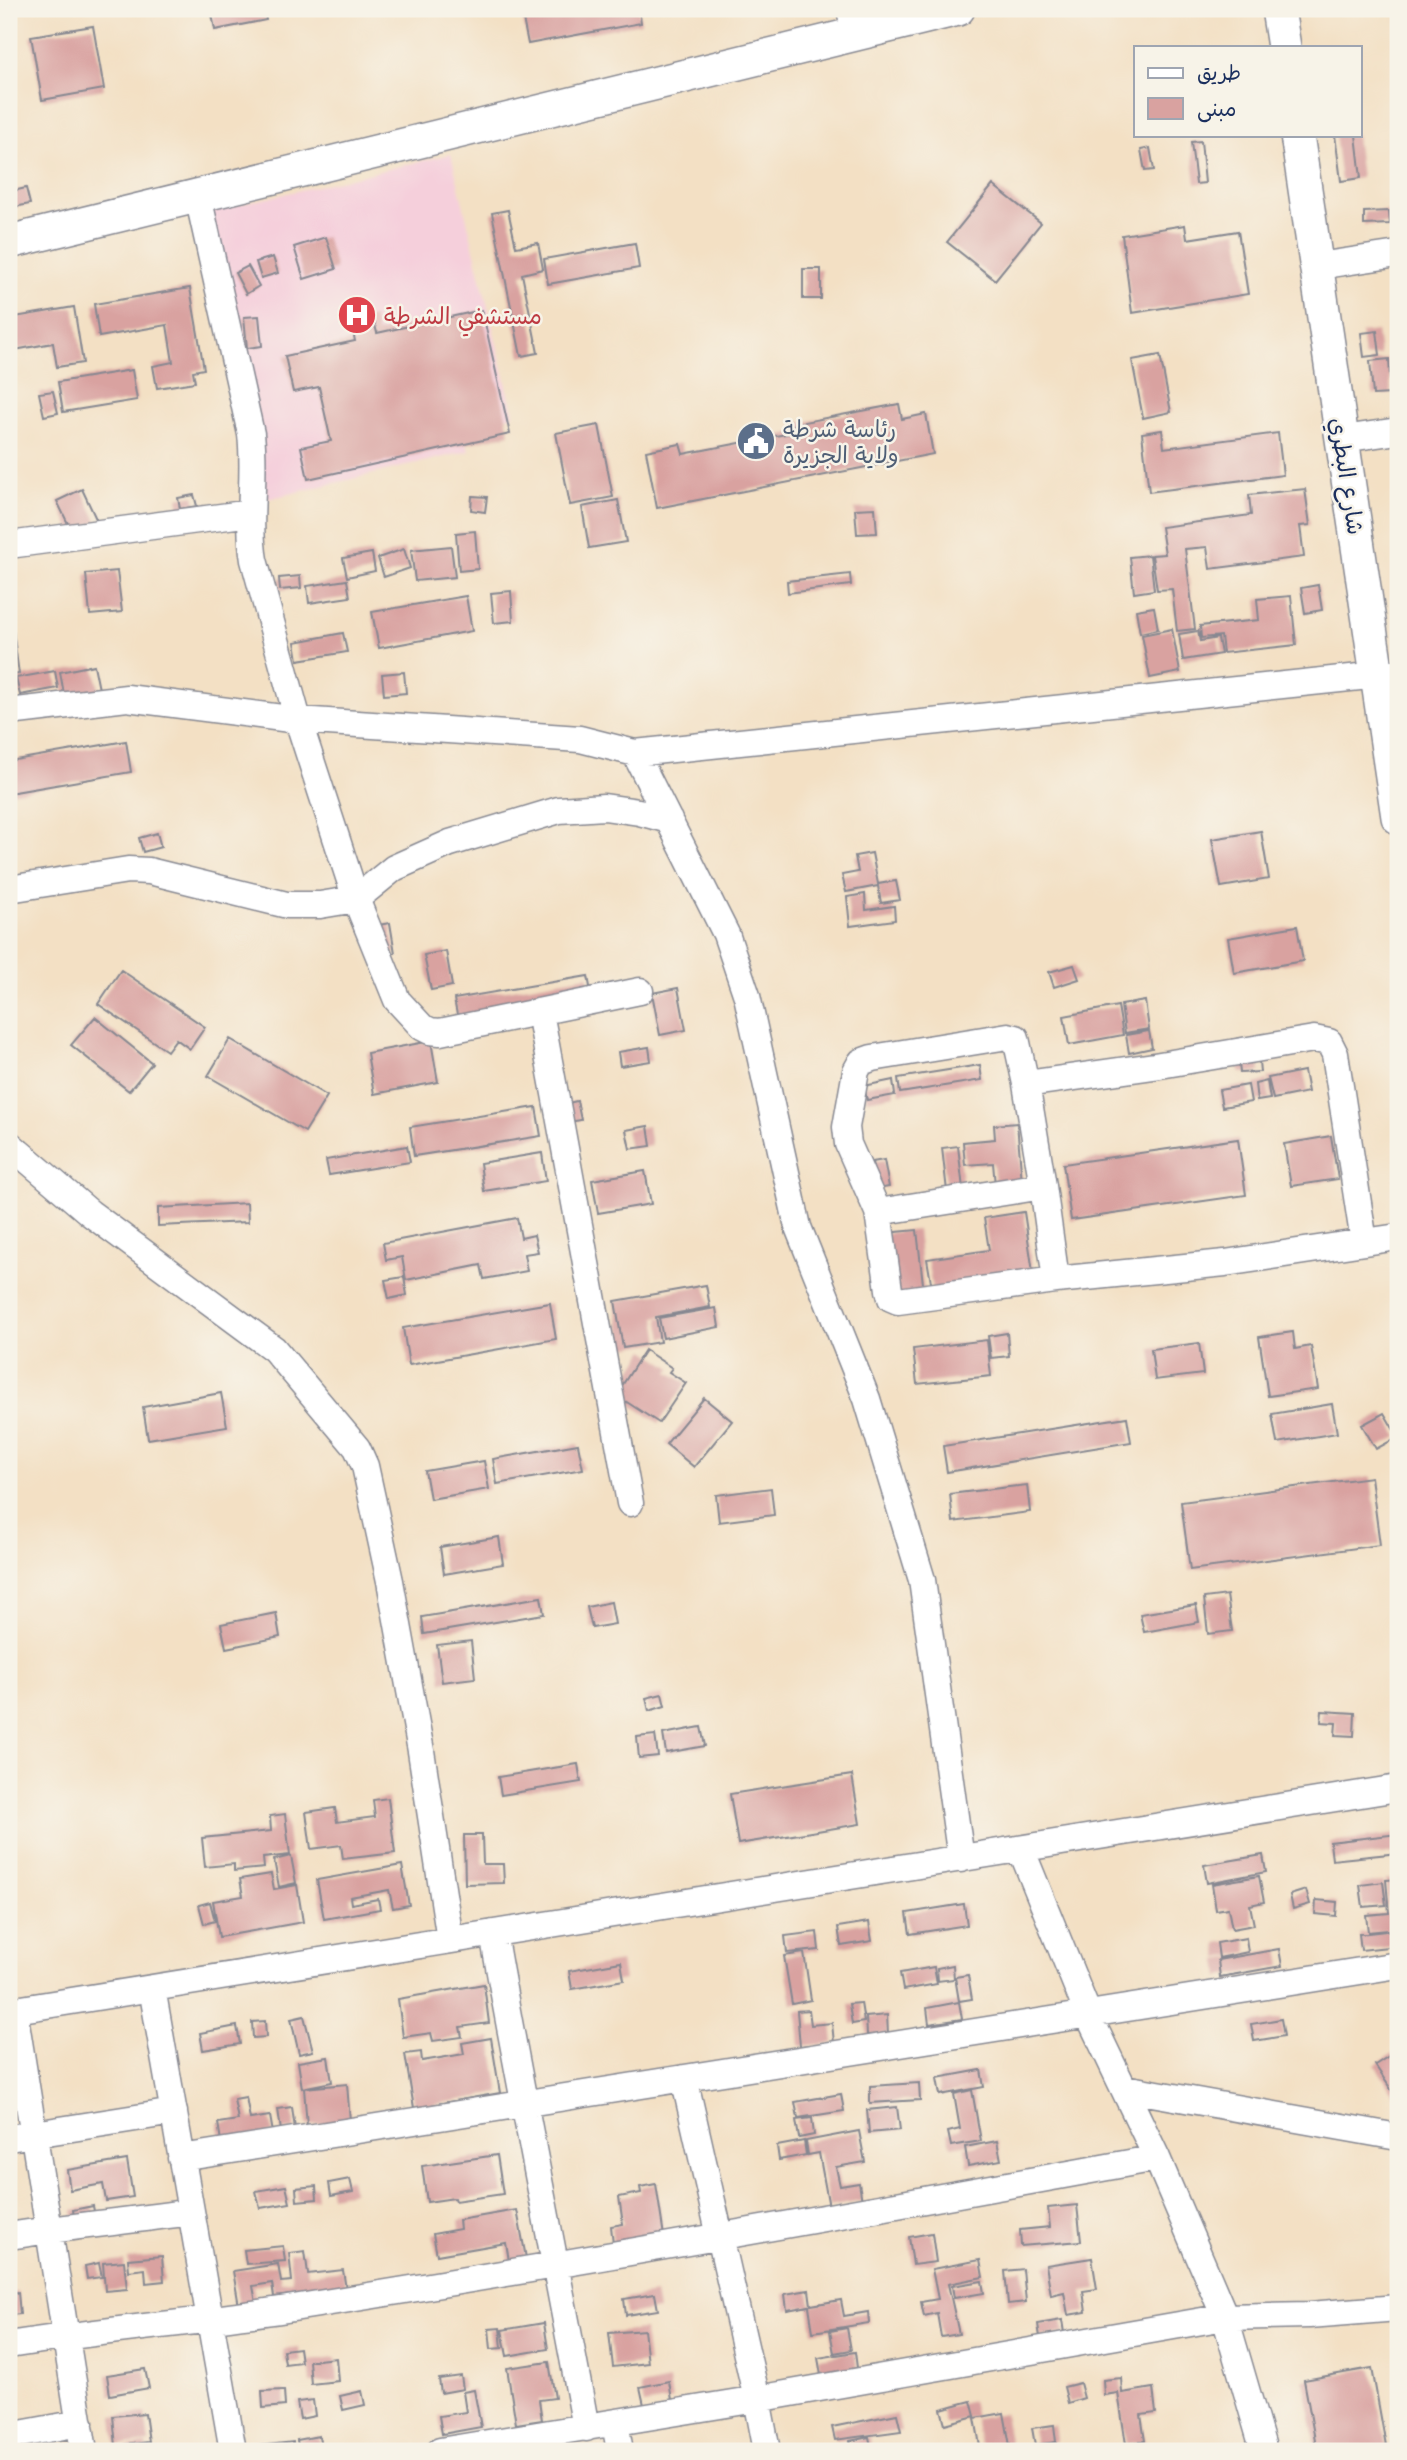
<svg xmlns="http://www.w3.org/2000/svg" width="1407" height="2460" font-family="Mali,'Playpen Sans Arabic',sans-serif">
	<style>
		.built { fill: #f5cfdb }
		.building { fill: #d9a2a0 }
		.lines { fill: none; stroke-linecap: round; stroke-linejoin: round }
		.minor-casing { stroke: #878891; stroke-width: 29 }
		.major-casing { stroke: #878891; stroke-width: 36 }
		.minor { stroke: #fff; stroke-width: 26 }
		.major { stroke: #fff; stroke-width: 33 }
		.labels { text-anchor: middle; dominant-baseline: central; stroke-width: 5; stroke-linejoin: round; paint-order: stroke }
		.health-label { font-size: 23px; fill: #be3a42; stroke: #f7f3e8; text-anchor: start }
		.service-label { font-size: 23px; fill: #4e5e75; stroke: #f7f3e8; text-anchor: start }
		.street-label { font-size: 23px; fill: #1b2f5e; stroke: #f7f3e8 }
	</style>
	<rect width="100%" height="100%" fill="#f7f3e8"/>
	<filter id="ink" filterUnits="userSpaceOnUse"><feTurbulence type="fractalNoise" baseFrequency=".0143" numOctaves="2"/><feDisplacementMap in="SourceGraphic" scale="14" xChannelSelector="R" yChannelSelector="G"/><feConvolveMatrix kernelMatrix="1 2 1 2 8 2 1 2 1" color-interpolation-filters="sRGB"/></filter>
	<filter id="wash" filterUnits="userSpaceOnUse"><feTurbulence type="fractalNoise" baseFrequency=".00686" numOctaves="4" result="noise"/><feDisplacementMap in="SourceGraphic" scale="28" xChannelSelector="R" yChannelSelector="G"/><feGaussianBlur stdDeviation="1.57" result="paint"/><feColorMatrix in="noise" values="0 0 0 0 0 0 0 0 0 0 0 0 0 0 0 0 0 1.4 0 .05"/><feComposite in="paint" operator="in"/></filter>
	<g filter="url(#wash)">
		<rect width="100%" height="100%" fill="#f3e0c4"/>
		<path class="built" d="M451 154 514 415 463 427 469 451 268 499 200 214Z"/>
		<g id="blocks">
			<path class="building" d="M211 9H264L266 20 215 30Z
				M521 9H639L641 23 528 44Z
				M93 26 104 89 42 100 31 36Z
				M1335 135H1356L1361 178 1341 181Z
				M1201 141 1205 183 1196 184 1191 142Z
				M1150 148 1154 170 1145 171 1141 150Z
				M993 185 1041 223 995 280 947 242Z
				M26 188 30 204 9 208V192Z
				M508 210 516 247 538 243 543 269 522 274 538 353 521 356 492 213Z
				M1389 211 1390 224 1364 225V212Z
				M1185 225 1187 239 1238 231 1248 294 1132 313 1122 235Z
				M326 237 336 269 304 279 294 247Z
				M635 243 639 268 548 284 544 259Z
				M273 257 278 273 261 278 256 262Z
				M248 266 259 286 246 294 235 273Z
				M803 269H821V299H803Z
				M190 288 204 369 193 371 195 382 157 388 153 366 173 362 167 325 99 337 94 304Z
				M74 307 83 363 57 367 53 343 9 351V318Z
				M482 310 510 434 308 479 301 447 331 441 319 387 293 392 285 356 355 341 351 322 373 317 377 333Z
				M259 316 262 346 247 348 244 317Z
				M1377 331 1380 355 1364 357 1361 333Z
				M1160 355 1171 412 1143 418 1132 360Z
				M1389 359 1391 394 1373 395 1370 361Z
				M132 370 137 400 63 412 58 382Z
				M53 391 58 413 44 416 39 393Z
				M899 404 902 419 926 414 933 454 657 508 646 451 680 444 683 454 796 432 794 424Z
				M599 425 613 497 570 505 556 433Z
				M1162 430 1164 448 1278 433 1283 475 1149 492 1142 433Z
				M82 489 97 521 72 532 57 501Z
				M1305 489 1310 525 1300 526 1304 557 1210 569 1207 547 1185 549 1195 629 1177 631 1172 589 1157 590 1152 555 1165 554 1161 527 1251 515 1249 495Z
				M194 495 197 506 180 509 178 498Z
				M472 496 487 497 485 512 471 510Z
				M618 500 626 542 589 548 582 507Z
				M875 508 877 533 857 534 855 509Z
				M475 531 478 569 459 571 456 533Z
				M451 546 455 577 415 581 411 550Z
				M404 549 410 568 384 577 378 558Z
				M372 553 375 571 347 577 343 558Z
				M1150 555 1154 590 1134 593 1130 557Z
				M117 571 122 612 90 615 86 574Z
				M850 574 851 585 788 593 787 581Z
				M300 576 301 588 280 590 279 578Z
				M347 580 350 597 309 603 307 586Z
				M1318 585 1322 610 1305 613 1301 588Z
				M511 591 513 621 494 623 491 593Z
				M466 596 472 631 379 648 372 612Z
				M1291 596 1296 645 1223 653 1221 636 1201 638 1200 626 1259 620 1257 599Z
				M1154 607 1158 629 1140 633 1136 610Z
				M1172 629 1180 672 1150 678 1142 635Z
				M13 630 19 674 9 675V631Z
				M1198 631 1200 641 1218 638 1221 654 1183 660 1179 634Z
				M343 633 347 652 298 660 295 642Z
				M94 665 101 699 66 705 60 672Z
				M55 671 58 688 20 695 16 678Z
				M404 672 406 693 384 695 382 674Z
				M126 741 131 772 9 793V761Z
				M1261 831 1269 879 1221 887 1212 839Z
				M157 833 161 847 143 852 139 838Z
				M872 853 878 884 896 881 900 900 881 903 878 886 846 892 842 875 858 872 855 856Z
				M865 894 866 910 894 906 895 920 850 926 847 897Z
				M390 923 395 953 383 955 378 925Z
				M1297 926 1303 961 1234 973 1228 938Z
				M446 951 452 986 431 990 424 955Z
				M1074 965 1079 979 1054 987 1049 972Z
				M121 970 205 1027 190 1049 176 1039 167 1051 98 1004Z
				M588 976 592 998 458 1020 454 999Z
				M678 988 686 1030 660 1035 652 993Z
				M1145 1001 1149 1029 1125 1033 1121 1005Z
				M1118 1006 1123 1035 1069 1045 1064 1016Z
				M95 1017 152 1063 129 1091 71 1045Z
				M1149 1031 1152 1048 1129 1053 1126 1035Z
				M230 1039 327 1096 305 1132 208 1076Z
				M431 1041 438 1082 374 1094 367 1053Z
				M649 1047 651 1061 620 1066 618 1052Z
				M1259 1061 1260 1072 1240 1073 1239 1063Z
				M980 1065 982 1080 900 1093 898 1078Z
				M1304 1071 1308 1092 1273 1099 1268 1078Z
				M893 1080 895 1095 867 1100 864 1086Z
				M1267 1081 1270 1099 1257 1101 1255 1084Z
				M1248 1085 1251 1102 1222 1107 1219 1090Z
				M577 1101 581 1120 562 1123 559 1105Z
				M536 1107 541 1136 414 1156 410 1127Z
				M1017 1123 1022 1182 995 1185 993 1163 965 1165 963 1142 995 1139 994 1125Z
				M648 1126 651 1146 630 1149 626 1130Z
				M1331 1136 1338 1179 1291 1186 1284 1144Z
				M1238 1139 1246 1195 1071 1220 1063 1164Z
				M407 1146 410 1162 329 1175 326 1160Z
				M958 1146 963 1189 947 1191 942 1148Z
				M542 1153 546 1181 484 1191 480 1163Z
				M884 1160 889 1187 877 1189 872 1162Z
				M645 1171 651 1204 598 1213 592 1180Z
				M247 1203 248 1222 158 1226V1208Z
				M1024 1212 1034 1279 933 1294 927 1259 989 1250 984 1218Z
				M517 1218 521 1238 534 1235 538 1252 524 1254 527 1271 484 1279 481 1265 406 1280 402 1257 386 1260 383 1243Z
				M917 1230 924 1293 893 1297 886 1233Z
				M404 1277 407 1295 389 1299 385 1280Z
				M706 1285 710 1307 656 1317 660 1342 623 1348 615 1301Z
				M550 1303 556 1339 409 1365 403 1328Z
				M716 1308 719 1327 663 1338 659 1318Z
				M1293 1332 1295 1349 1311 1346 1318 1389 1268 1396 1259 1337Z
				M1007 1333 1009 1356 991 1358 988 1336Z
				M987 1340 991 1376 917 1384 913 1349Z
				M1199 1343 1203 1374 1155 1380 1151 1349Z
				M645 1350 672 1368 669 1372 686 1383 659 1423 616 1395Z
				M221 1393 227 1426 148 1439 143 1407Z
				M704 1398 732 1421 694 1467 666 1444Z
				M1332 1404 1337 1433 1277 1443 1272 1414Z
				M1384 1413 1398 1437 1376 1449 1362 1425Z
				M1127 1417 1131 1442 947 1472 943 1446Z
				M578 1444 583 1469 497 1484 493 1459Z
				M484 1461 489 1489 430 1499 425 1471Z
				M1371 1477 1380 1545 1190 1570 1181 1502Z
				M1027 1485 1030 1512 953 1522 950 1494Z
				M771 1488 774 1515 719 1522 716 1495Z
				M499 1537 503 1564 444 1574 440 1547Z
				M1227 1595 1232 1631 1208 1634 1204 1598Z
				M541 1597 544 1614 424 1634 422 1617Z
				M611 1602 615 1624 592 1628 587 1607Z
				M1196 1605 1199 1622 1144 1632 1140 1614Z
				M276 1613 280 1637 226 1648 221 1624Z
				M471 1641 475 1678 442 1682 437 1645Z
				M662 1694 665 1706 649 1711 646 1698Z
				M1322 1711 1355 1713 1354 1736 1335 1735 1336 1723 1321 1722Z
				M701 1727 705 1746 666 1753 663 1734Z
				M655 1735 658 1756 639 1758 637 1737Z
				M578 1764 581 1782 501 1795 498 1777Z
				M852 1775 860 1824 738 1844 730 1794Z
				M388 1798 395 1853 343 1859 341 1845 311 1849 306 1812 335 1808 337 1822 375 1817 373 1800Z
				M285 1814 290 1855 263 1858 264 1868 234 1871V1864L205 1867 202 1838 271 1831 270 1816Z
				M1398 1834V1853L1332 1860 1330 1842Z
				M464 1835H482L483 1864H503L504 1883 465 1884Z
				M1263 1855 1266 1872 1207 1883 1204 1865Z
				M291 1856 296 1883 279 1887 274 1860Z
				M402 1865 409 1905 393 1908 389 1890 350 1897 351 1904 378 1899 380 1909 324 1919 317 1880Z
				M271 1874 274 1889 297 1885 303 1922 219 1937 213 1901 243 1896 240 1879Z
				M1259 1876 1264 1902 1250 1905 1254 1925 1232 1929 1228 1908 1216 1910 1212 1884Z
				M1398 1879V1929L1368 1932 1366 1915 1389 1913 1386 1880Z
				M1383 1882 1386 1905 1363 1907 1360 1885Z
				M1306 1890 1310 1904 1293 1909 1290 1895Z
				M1316 1900 1337 1902 1336 1916 1315 1914Z
				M210 1902 215 1921 204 1924 199 1905Z
				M964 1904 967 1925 910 1934 907 1913Z
				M869 1922 872 1941 841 1946 838 1927Z
				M1395 1930 1397 1946 1361 1950 1359 1934Z
				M817 1932 819 1950 787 1953 785 1936Z
				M1246 1938 1248 1952 1219 1958 1217 1943Z
				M1279 1949 1282 1966 1220 1977 1218 1960Z
				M804 1953 811 2000 792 2004 784 1956Z
				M621 1962 624 1980 572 1989 569 1971Z
				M953 1965 954 1979 938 1981 937 1968Z
				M934 1967 937 1984 903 1990 900 1973Z
				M968 1975 972 1999 959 2001 955 1977Z
				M484 1984 489 2023 460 2027 462 2037 433 2041 431 2033 403 2037 398 1999Z
				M959 2002 962 2019 929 2024 927 2008Z
				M861 2003 864 2022 852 2024 849 2004Z
				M809 2010 811 2025 832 2023 834 2043 800 2046 797 2011Z
				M887 2015 888 2034 867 2035 866 2017Z
				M304 2016 313 2051 299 2054 291 2019Z
				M1281 2019 1284 2036 1254 2041 1251 2024Z
				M265 2021 266 2037 253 2038 252 2022Z
				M237 2026 240 2044 203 2050 200 2033Z
				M491 2038 500 2093 414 2108 405 2054 421 2052 422 2061 464 2054 462 2043Z
				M1398 2050V2100L1375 2065Z
				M328 2057 332 2082 302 2088 298 2062Z
				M981 2070 984 2087 940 2095 937 2078Z
				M919 2083 920 2100 870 2103V2086Z
				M347 2084 350 2121 307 2126 304 2088Z
				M972 2090 981 2141 951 2146 948 2132 960 2129 954 2094Z
				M841 2094 844 2111 798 2118 795 2102Z
				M246 2097 250 2119 270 2116 273 2133 221 2141 218 2123 238 2120 234 2099Z
				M292 2107 295 2129 281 2131 278 2109Z
				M897 2107 900 2130 869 2133 867 2110Z
				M812 2118 814 2135 799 2138 796 2120Z
				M859 2131 865 2162 836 2167 840 2186 859 2183 862 2201 829 2207 819 2153 808 2155 806 2141Z
				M804 2141 806 2155 779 2160 777 2146Z
				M997 2141 1001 2160 968 2166 965 2147Z
				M497 2155 503 2194 455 2201 454 2198 427 2202 422 2166Z
				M127 2160 133 2197 106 2201 103 2184 70 2190 67 2170Z
				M350 2179 353 2192 331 2196 329 2183Z
				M656 2184 664 2236 613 2244 611 2226 623 2224 619 2197 641 2193 640 2187Z
				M286 2186 290 2203 260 2208 256 2191Z
				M316 2186 317 2199 297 2201 296 2188Z
				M1077 2205 1081 2241 1021 2246 1020 2230 1050 2227 1048 2208Z
				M93 2206 97 2226 76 2230 73 2210Z
				M517 2210 526 2258 509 2261 506 2243 437 2255 433 2234 460 2229 459 2220Z
				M932 2233 936 2262 913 2265 909 2237Z
				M283 2246 285 2261 246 2264 244 2250Z
				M305 2251 308 2274 343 2270 346 2289 274 2297 272 2283 253 2286 256 2303 239 2306 233 2271 278 2264 281 2282 292 2281 289 2253Z
				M162 2256 164 2281 146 2283 145 2269 129 2271 128 2259Z
				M1092 2258 1097 2289 1083 2291 1086 2312 1068 2315 1064 2292 1051 2295 1046 2265Z
				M980 2260 983 2277 948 2284 959 2334 941 2337 937 2313 924 2316 921 2302 938 2299 932 2269Z
				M124 2261 127 2289 105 2291 103 2263Z
				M99 2263 102 2277 87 2279 85 2266Z
				M1023 2269 1026 2302 1008 2304 1005 2271Z
				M982 2281 984 2293 954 2298 952 2286Z
				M809 2290 811 2305 841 2300 844 2316 868 2312 869 2323 813 2332 809 2306 787 2310 785 2294Z
				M18 2292 20 2314 9 2315V2293Z
				M655 2294 658 2310 626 2315 624 2299Z
				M1062 2320 1064 2333 1040 2337 1038 2324Z
				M544 2323 548 2349 507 2356 502 2330Z
				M500 2328 502 2348 491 2349 489 2329Z
				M847 2328 851 2350 834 2353 830 2331Z
				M644 2330 648 2363 613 2367 609 2333Z
				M299 2348 301 2362 285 2364 283 2350Z
				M855 2352 857 2368 821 2375 818 2358Z
				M336 2358 338 2381 311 2384 309 2361Z
				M549 2362 555 2398 539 2400 542 2420 516 2424 507 2368Z
				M1372 2368 1387 2451H1317L1304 2380Z
				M145 2369 149 2388 110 2395 107 2375Z
				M461 2376 463 2389 441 2393 439 2379Z
				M1121 2378 1122 2393 1153 2388 1156 2413 1141 2415 1145 2441 1126 2444 1118 2393 1104 2395 1103 2380Z
				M669 2381 672 2400 644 2405 640 2387Z
				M1080 2383 1084 2398 1068 2403 1064 2387Z
				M284 2390 285 2406 263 2408 262 2391Z
				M474 2390 481 2427 442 2434 439 2416 466 2412 463 2392Z
				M362 2391 365 2405 343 2410 340 2396Z
				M313 2400 315 2416 300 2419 297 2402Z
				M971 2401 975 2416 945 2424 941 2409Z
				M145 2413 149 2442 116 2446 113 2416Z
				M1004 2413 1011 2451H981L975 2418Z
				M897 2414 901 2431 835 2440 832 2427Z
				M1054 2425 1056 2442 1035 2445 1032 2428Z
				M319 2436 322 2451H299L297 2440Z
				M869 2437 872 2451H852L850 2441Z
				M293 2442 294 2451H259V2446Z
				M146 2444 147 2451H117V2449Z"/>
		</g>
	</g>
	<g filter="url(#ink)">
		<use href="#blocks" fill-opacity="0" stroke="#878891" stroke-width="2"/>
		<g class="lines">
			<g class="minor-casing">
				<path id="minor" d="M850 9 855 34
					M198 196 251 434C256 476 247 518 254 560L298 720 356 899 397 1000 422 1027 430 1031 440 1032 640 991
					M1318 266 1398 254
					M1343 439 1398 431
					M9 545 251 513
					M9 712 127 698 298 720 580 739 635 753 1398 673
					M635 753 726 934 747 996 798 1227 867 1399 922 1580 961 1859
					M9 889 128 870 149 871 287 905H320L356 899 394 868 450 843 559 810 604 807 639 812 669 820
					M540 1012 630 1503
					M1026 1084 1154 1066 1314 1039 1329 1042 1335 1054 1364 1242
					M9 1144 90 1213 274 1349 357 1448 365 1466 390 1581 421 1751 450 1940
					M878 1212 1043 1186
					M1056 1280 1043 1186 1026 1084 1016 1038 1008 1036 872 1058 861 1062 856 1071 846 1127 848 1144 878 1212 889 1290 891 1298 898 1301 1056 1280 1225 1263 1398 1237
					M1021 1849 1088 2014 1157 2158 1225 2317 1264 2451
					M493 1933C522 2099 556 2263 586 2428
					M152 1988 233 2451
					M14 2010 84 2451
					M9 2011 1398 1788
					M684 2078 757 2399 767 2451
					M1124 2088 1398 2137
					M9 2138 174 2112
					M181 2158 1398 1965
					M9 2236C69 2226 130 2221 191 2212
					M9 2345C101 2330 194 2323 287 2309 578 2263 867 2211 1157 2158
					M615 2423 620 2451
					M9 2436 80 2423
					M440 2451 757 2399 1225 2317 1309 2315 1398 2308"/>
			</g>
			<g class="major-casing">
				<path id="major" d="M1278 9 1284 47
					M1297 135 1398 817
					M9 242 958 9"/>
			</g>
			<use href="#minor" class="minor"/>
			<use href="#major" class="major"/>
		</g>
	</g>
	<defs>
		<g id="hospital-disc" transform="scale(2.0125)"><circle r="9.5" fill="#e0444e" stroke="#f7f3e8"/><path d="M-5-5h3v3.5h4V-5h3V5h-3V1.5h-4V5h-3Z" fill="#fff"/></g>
		<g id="civic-disc" transform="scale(2.0125)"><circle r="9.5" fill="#5c6f8a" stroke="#f7f3e8"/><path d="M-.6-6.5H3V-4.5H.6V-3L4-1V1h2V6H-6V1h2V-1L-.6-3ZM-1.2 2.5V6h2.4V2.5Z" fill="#fff"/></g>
	</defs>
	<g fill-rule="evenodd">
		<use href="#hospital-disc" x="357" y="315"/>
		<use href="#civic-disc" x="756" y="441"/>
	</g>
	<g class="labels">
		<g class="health-label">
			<text x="384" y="315">مستشفي الشرطة</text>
		</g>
		<g class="service-label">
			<text x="783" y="428">رئاسة شرطة<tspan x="783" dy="26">ولاية الجزيرة</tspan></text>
		</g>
		<g class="street-label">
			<text transform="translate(1348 476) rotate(81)">شارع البطري</text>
		</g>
	</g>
	<rect width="1407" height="2460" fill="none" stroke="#f7f3e8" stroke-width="35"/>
	<rect x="1134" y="46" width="228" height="91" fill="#f7f3e8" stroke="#9fa5b1" stroke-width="2"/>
	<rect x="1148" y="68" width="35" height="10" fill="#ffffff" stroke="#9fa5b1" stroke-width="2"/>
	<text x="1197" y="80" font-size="21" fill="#1b2f5e">طريق</text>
	<rect x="1148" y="98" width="35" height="21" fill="#d9a2a0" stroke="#9fa5b1" stroke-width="2"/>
	<text x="1197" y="116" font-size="21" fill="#1b2f5e">مبنى</text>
</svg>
